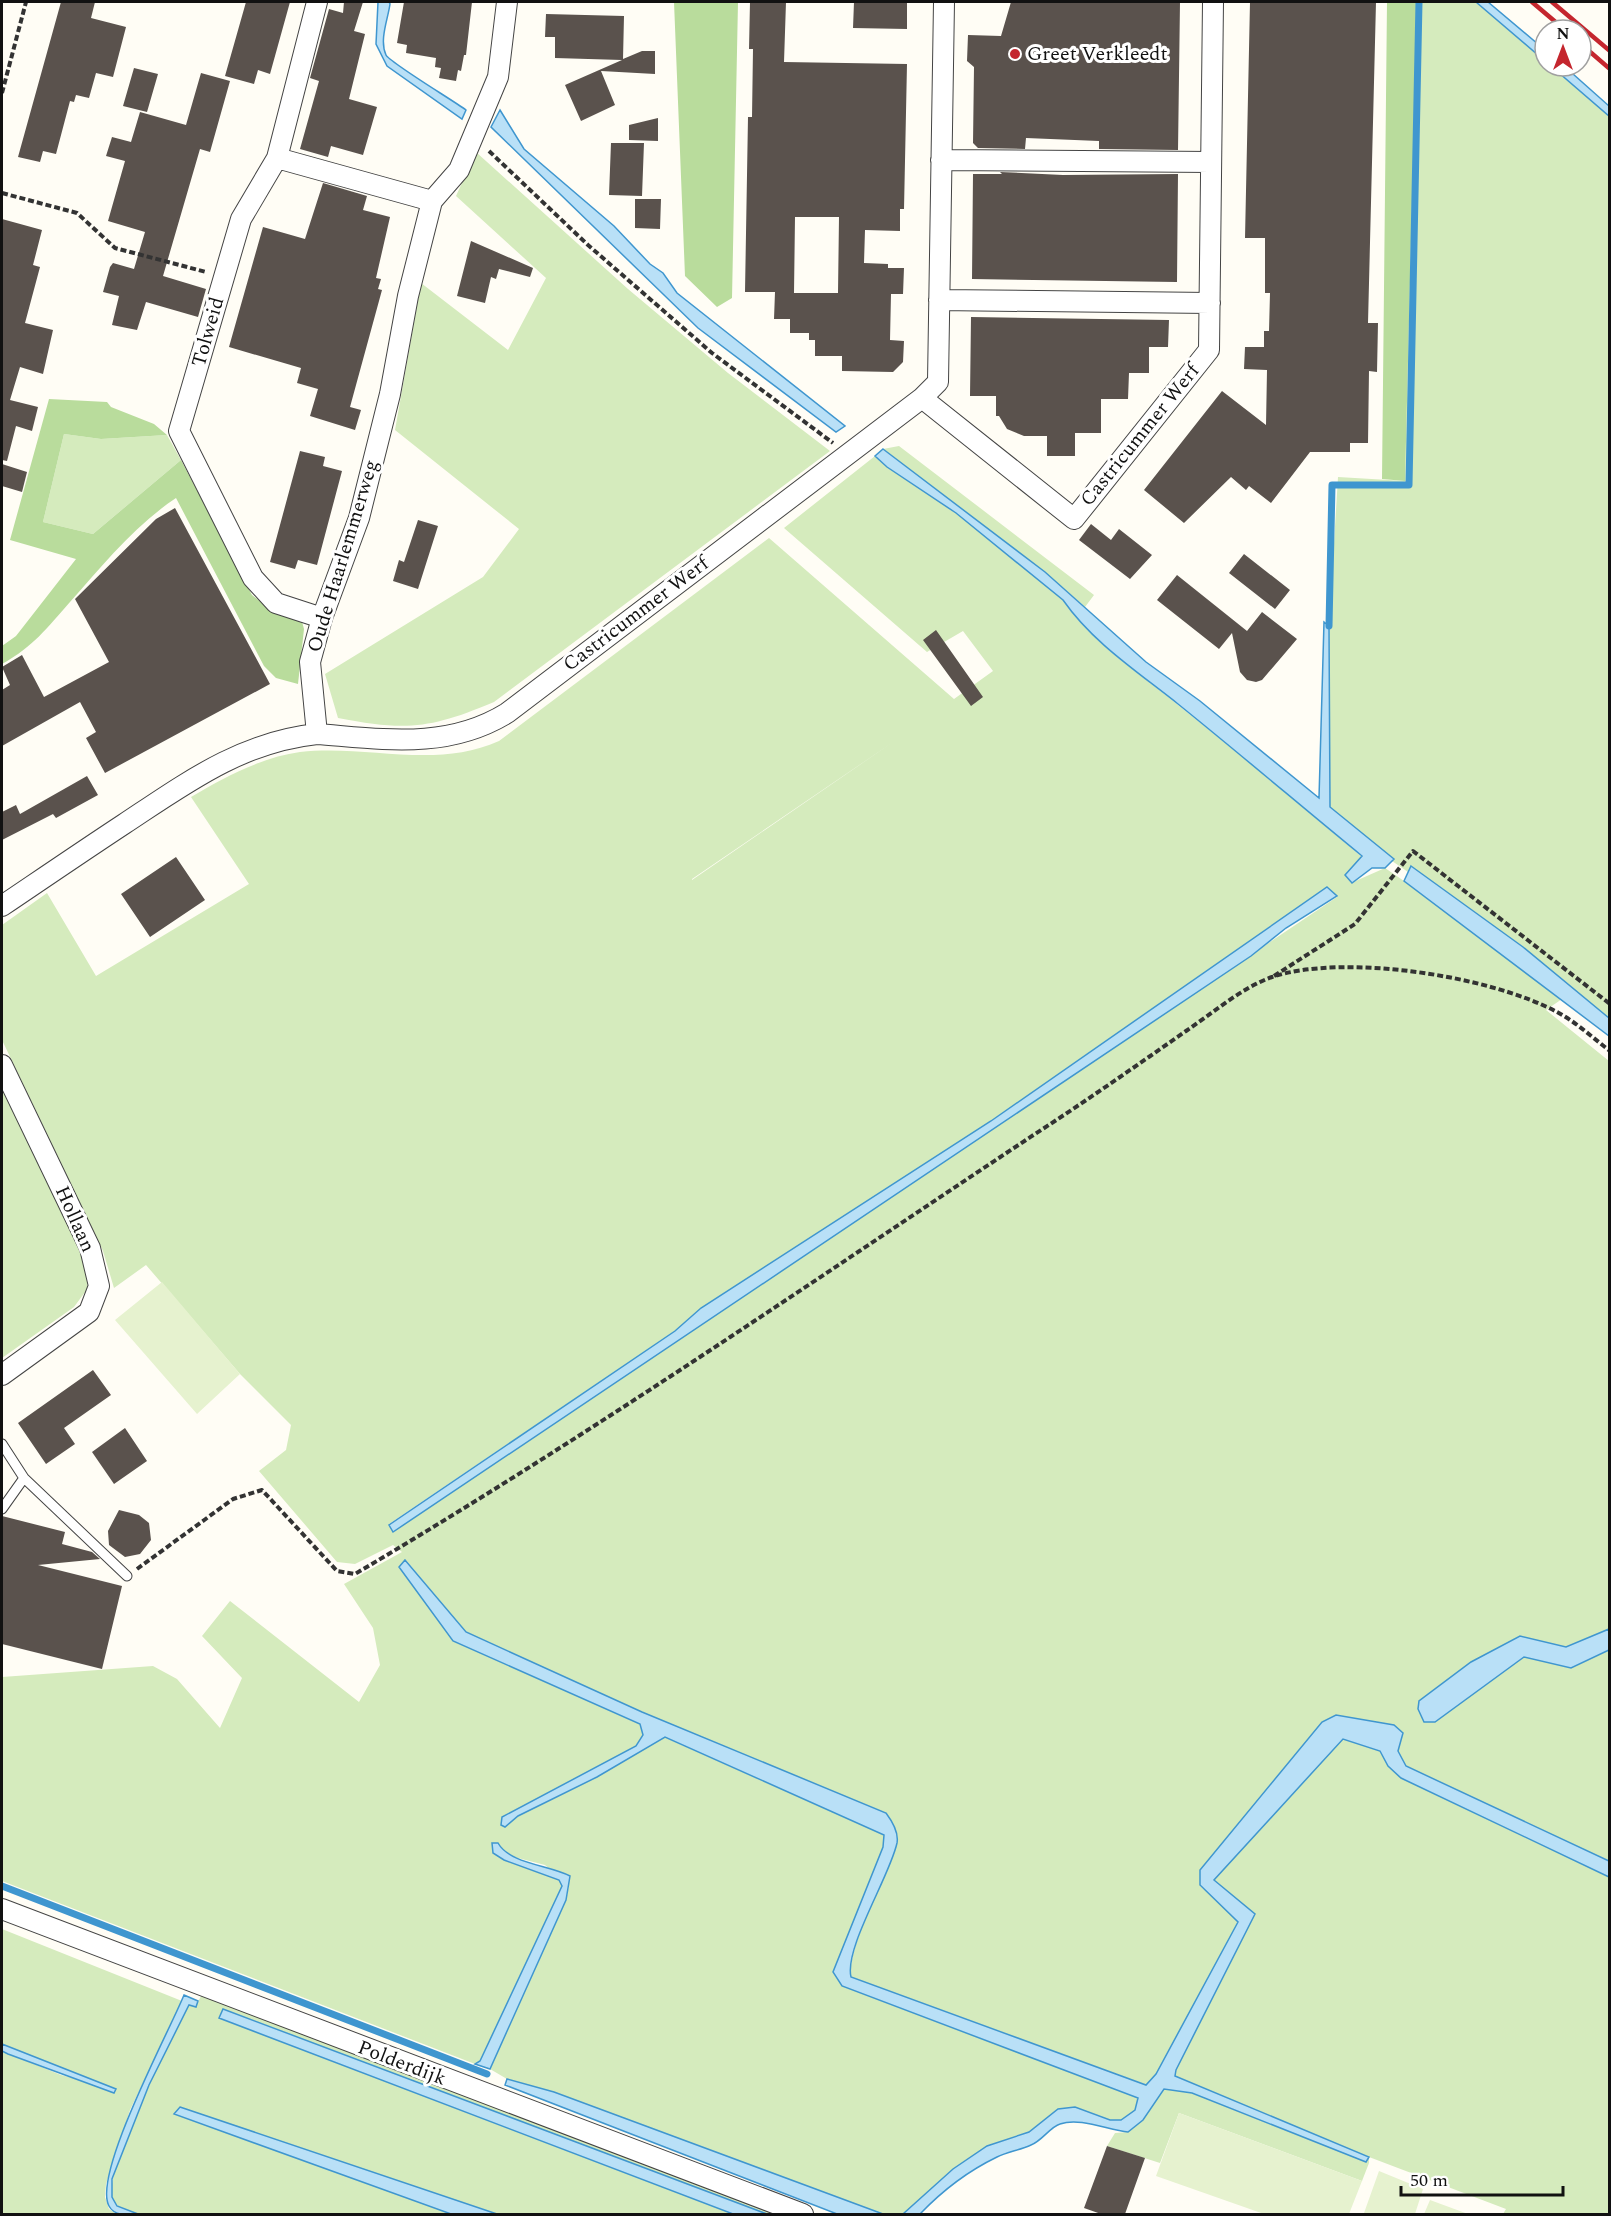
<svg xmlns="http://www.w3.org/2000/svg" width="1611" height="2216" font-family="Spectral,serif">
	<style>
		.green { fill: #d5ebbd; fill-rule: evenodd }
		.forest { fill: #b9dc9c }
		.pitch { fill: #e6f2cf }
		.water { fill: #b9e0f7; stroke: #3f96cf; stroke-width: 1.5 }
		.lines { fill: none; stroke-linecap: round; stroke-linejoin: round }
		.stream { stroke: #3f96cf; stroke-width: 7 }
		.building { fill: #5a524d; fill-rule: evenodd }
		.lane-casing { stroke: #444; stroke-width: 11 }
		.street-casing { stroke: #444; stroke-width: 22 }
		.path { stroke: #333; stroke-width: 4; stroke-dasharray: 6 3; stroke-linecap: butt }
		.lane { stroke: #fff; stroke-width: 9 }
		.street { stroke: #fff; stroke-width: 20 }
		.rail { stroke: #c4262e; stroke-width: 4.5 }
		.poi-dot { fill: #c4262e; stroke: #fff; stroke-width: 2 }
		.labels { text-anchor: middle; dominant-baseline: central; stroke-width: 6; stroke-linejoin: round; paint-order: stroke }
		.poi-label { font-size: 20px; fill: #111; stroke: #fff; text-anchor: start }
		.street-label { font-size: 20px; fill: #111; stroke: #fff }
	</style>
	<rect width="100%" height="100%" fill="#fffdf5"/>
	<path class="green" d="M1417 2H1476L1545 61V66H1551L1609 116V1018L1523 947 1411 867 1408 872 1392 861 1393 859 1330 807 1329 626 1338 477 1405 481Z
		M476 152 628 289 728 373 830 451 494 702C430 729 406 731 338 718L325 674 483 577 519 529 395 430 421 283 508 350 546 278 456 196Z
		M64 434 101 439 167 435 181 460 93 534 43 522Z
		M899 446 1094 595 1085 607 1045 572 883 449Z
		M875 456 887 467 956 513 1063 600C1092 643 1138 672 1178 705 1240 754 1301 806 1362 857L1348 874 1351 883 1385 868 1404 881 1562 999 1546 1010 1609 1061V1629L1566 1647 1520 1636 1471 1662 1419 1701 1435 1722 1524 1657 1571 1668 1609 1650V1861L1406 1766 1398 1751 1394 1725 1336 1715 1322 1722 1200 1870V1886L1239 1921 1156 2074 1147 2085 851 1977C846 1955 887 1867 897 1841L642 1712 466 1632 406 1560 453 1641 640 1724 643 1735 636 1746 502 1817 505 1827 518 1816 597 1777 664 1737 884 1835 883 1847 842 1986 1138 2098 1135 2110 1121 2120H1110L1075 2107 1058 2109 1029 2132 987 2146 953 2169 903 2214H882L554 2092 507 2079 490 2069 566 1900 569 1886 545 1865 514 1857 492 1844 494 1853 504 1860 559 1880 562 1886 480 2061 475 2064 2 1881V1677L153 1666 177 1679 220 1728 242 1678 202 1636 230 1601 359 1702 380 1665 373 1628 344 1584 402 1552 393 1545 355 1564 337 1562 259 1471 286 1450 291 1425 240 1374 146 1265 114 1288 103 1251 2 1040V925L47 893 96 976 249 884 191 797C223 778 262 757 300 752 366 744 435 770 499 741L769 538 954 699 993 671 963 631 927 652 784 528ZM896 740 692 880V879ZM1327 887 1337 897 393 1532 389 1524 675 1331 701 1308 991 1121Z
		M2 1084 84 1261 88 1288 74 1307 2 1358Z
		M1343 1739 1380 1751 1388 1766 1401 1778 1609 1877V2214H1503L1506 2209 1369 2157V2163L1362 2181 1179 2113 1160 2163 1107 2146 1115 2133 1128 2132 1164 2089 1192 2093 1366 2162 1368 2157 1175 2077 1176 2070 1255 1914 1214 1880Z
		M2 1929 182 2001 130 2110 106 2184 105 2197 109 2209 117 2214H2V2051L61 2075 116 2089 2 2044Z
		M204 1990 789 2214H767L223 2009 220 2018 739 2214H138C127 2212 115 2208 112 2197 105 2168 173 2036 189 2004L196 2006Z"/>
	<path class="forest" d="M674 2H738L732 298 717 307 685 276Z
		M1387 2H1417L1405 481 1382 479Z
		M49 399 107 402 111 407 154 424 167 435 101 439 64 434 43 522 93 534 181 460 252 595 271 610 301 618 304 629 298 684 276 678 264 666 176 498C134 526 103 565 70 602 46 629 34 646 2 664V646L16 636 76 559 10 540Z"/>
	<path class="pitch" d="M162 1282 240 1374 197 1414 115 1320Z
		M1179 2113 1362 2181 1349 2214H1264L1156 2176Z
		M1379 2171 1423 2189 1415 2214 1364 2213Z
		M1430 2200 1468 2214H1424Z"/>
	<path class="water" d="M378 2H389L390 4C388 19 379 40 386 55 389 62 454 101 466 110L462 119 387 66 376 44Z
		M1476 2H1488L1545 50V61Z
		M1551 66H1564L1609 106V116Z
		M500 110 524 149 614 226 650 264 663 273 677 293 845 426 836 432 698 328 491 127Z
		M883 449 1045 572 1146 662 1200 701 1319 798 1324 622 1329 626 1330 807 1394 859 1385 868H1372L1352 883 1345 875 1362 856C1301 806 1240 754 1178 704 1138 672 1093 643 1063 600L956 513 887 467 875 456Z
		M1411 866 1523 947 1609 1018V1036L1404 881Z
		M1327 887 1337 896 1286 928 1251 956 393 1532 389 1525 675 1331 701 1308 991 1121Z
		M405 1560 466 1632 642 1712 886 1813C892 1821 899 1832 897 1843 890 1876 844 1948 851 1977L1146 2085 1156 2074 1238 1922 1200 1885V1870L1322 1722 1336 1715 1394 1725 1403 1733 1398 1751 1406 1766 1609 1861V1877L1401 1778 1388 1766 1380 1751 1343 1739 1214 1880 1255 1914 1176 2070 1175 2076 1369 2157 1366 2162 1192 2093 1164 2089 1143 2120 1128 2132C1108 2130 1080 2117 1060 2124 1050 2127 1042 2141 1031 2145 1020 2150 1007 2152 997 2157 968 2171 942 2191 920 2214H903L953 2169 987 2146 1029 2132 1058 2109 1075 2107 1110 2120H1121L1135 2110 1138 2098 842 1986 833 1972 883 1847 884 1835 665 1737 597 1777 518 1816 505 1827 501 1825 502 1817 636 1746 643 1735 640 1724 453 1641 399 1567Z
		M1609 1629V1650L1571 1668 1524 1657 1435 1722H1424L1418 1709 1419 1701 1471 1662 1520 1636 1566 1647Z
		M492 1843H498C510 1864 549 1865 570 1876L566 1900 490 2069 475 2064 480 2061 562 1886 559 1880 504 1860 493 1853Z
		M184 1995 198 2001 196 2007 189 2005 149 2085 112 2179V2197L117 2206 138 2214C127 2215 114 2216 109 2206 92 2175 169 2032 184 1995Z
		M223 2009 767 2214H733L219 2018Z
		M2 2044 116 2089 114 2093 8 2054 2 2051Z
		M507 2079 554 2092 883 2214H837L505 2085Z
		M180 2107 494 2213 497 2214H451L174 2114Z"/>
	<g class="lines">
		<path class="stream" d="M1329 626 1332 485H1409L1419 2
			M2 1886 487 2074"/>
	</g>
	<path class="building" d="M61 2H95L91 18 126 27 113 77 96 73 89 98 76 95 74 102 70 101 56 154 43 151 40 162 18 157Z
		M246 2H290L270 74 258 70 254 84 225 76Z
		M344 2H363L354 31 365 34 349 99 377 107 363 155 331 146 328 157 300 149 319 81 310 78 329 9 343 13Z
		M404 2H472L466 55H464L461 71 458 70 456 81 439 78 441 68 435 67 436 58 406 53 407 45 397 43Z
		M750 2H786L784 62 907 64 904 209H900V231L865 230 864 263 888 264V268H904L903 294H891L890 340 904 341 903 362 893 372 842 371V356H815V340H809V333H790V319H774L775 292H745L748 117H752L753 49H749ZM795 217H839L838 293H794Z
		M854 2H907V29L853 28Z
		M1011 2H1180L1178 150 1099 149V141L1026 138 1025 149 978 148 973 143 974 67 967 61 968 35 1001 36Z
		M1250 2H1376L1368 323H1378L1377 372 1369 371 1368 443H1350V452H1310L1271 503 1249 486 1246 490 1231 477 1184 523 1144 490 1222 391 1266 425 1267 370 1244 369 1245 347H1264V331H1269L1270 293H1265V238H1245Z
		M546 14 624 16 623 59 642 51H655V74L601 71 615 105 581 121 565 85 622 60 555 58V37H545Z
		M134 68 158 74 147 112 123 106Z
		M201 73 230 81 210 152 200 149 163 276 206 289 198 317 146 302 137 330 112 325 119 296 103 292 110 267 113 263 134 269 145 232 108 221 125 161 106 156 112 137 131 142 140 112 186 125Z
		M658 118V141L629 140V125Z
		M611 143H644L642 196 609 195Z
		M1000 172 1063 175 1178 174 1177 282 972 279 973 174H1002Z
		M323 183 367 196 363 210 390 217 376 278 381 279 378 289 382 290 350 407 361 410 355 430 310 416 318 389 297 383 301 368 229 347 263 227 305 239Z
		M635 199H661L660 229 635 228Z
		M2 219 42 230 33 265 40 267 25 323 53 330 43 374 20 367 10 400 38 407 32 431 16 426 7 461 2 460Z
		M471 241 533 268 530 277 499 269 496 279 491 277 485 303 457 296Z
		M971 317 1169 320 1168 347H1149V373H1129L1128 399H1101V433H1075V456H1047V436H1024L1007 429 999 416H996V396H970Z
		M300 451 325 457 323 466 342 471 317 565 298 560 295 569 270 562Z
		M2 464 27 472 22 492 2 486Z
		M175 508 270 684 105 773 86 738 96 732 80 702 2 746V690L10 685 2 667 22 655 44 697 109 662 75 599 156 519Z
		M418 520 438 526 418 589 393 581 399 560 404 562Z
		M1091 524 1111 540 1119 529 1152 555 1130 579 1079 540Z
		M1244 554 1290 590 1275 609 1229 573Z
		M1177 575 1247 631 1262 612 1297 639 1262 680 1256 682 1247 680 1240 672 1232 633 1219 649 1157 600Z
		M936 630 983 697 971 706 923 640Z
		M87 776 98 795 56 818 53 814 2 840V812L16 805 20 814Z
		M176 857 205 900 150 937 121 894Z
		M93 1370 111 1395 64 1428 75 1444 46 1464 18 1423Z
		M125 1428 147 1461 114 1484 92 1452Z
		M119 1510 139 1515 149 1523 151 1540 140 1554 125 1557 109 1545 108 1531Z
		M2 1516 65 1532 62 1544 92 1552 100 1559 38 1565 122 1586 102 1669 2 1644Z
		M1107 2146 1145 2158 1125 2214H1101L1084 2208Z"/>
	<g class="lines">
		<g class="lane-casing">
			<path id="lane" d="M2 1444 24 1478 127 1576
				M2 1509 24 1478"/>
		</g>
		<g class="street-casing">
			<path id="street" d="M317 2 277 158 241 219 179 431 253 578 276 603 322 618
				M277 158 432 201
				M941 160 1211 162
				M939 300 1210 303
				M922 398 1074 519 1209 350 1213 2
				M317 734C383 739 447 750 507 713L922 398 938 382 944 2
				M2 906C42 879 83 851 124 824 186 783 241 742 317 734L310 662 322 618 359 518 390 394 408 296 432 201 459 170 498 77 507 2
				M2 1065 90 1248 99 1286 89 1312 2 1375
				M2 1909 803 2214"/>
		</g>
		<path class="path" d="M2 93 26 2
			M489 151 588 245 712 353 833 443
			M2 193 77 213 115 248 206 272
			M1274 976 1355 924 1413 851 1610 1004
			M137 1569 233 1499 262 1490 337 1571 355 1574C587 1437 810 1283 1035 1134 1086 1101 1136 1066 1186 1031 1213 1013 1241 988 1272 977 1345 953 1490 976 1557 1012 1576 1022 1593 1038 1610 1051"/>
		<use href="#lane" class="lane"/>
		<use href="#street" class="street"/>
		<path class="rail" d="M1532 2 1565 30
			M1552 2 1610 51
			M1581 44 1610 69"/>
	</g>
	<circle class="poi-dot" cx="1015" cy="54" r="6"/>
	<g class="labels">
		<g class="poi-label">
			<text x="1027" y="54">Greet Verkleedt</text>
		</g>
		<g class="street-label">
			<text transform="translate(208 332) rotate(-74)">Tolweid</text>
			<text transform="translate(1140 435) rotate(-51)">Castricummer Werf</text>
			<text transform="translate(343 556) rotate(-73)">Oude Haarlemmerweg</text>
			<text transform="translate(636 614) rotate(-37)">Castricummer Werf</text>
			<text transform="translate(75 1219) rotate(66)">Hollaan</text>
			<text transform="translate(402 2063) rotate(21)">Polderdijk</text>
		</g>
	</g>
	<rect width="1611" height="2216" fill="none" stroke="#111111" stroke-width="6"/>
	<g transform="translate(1563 48)"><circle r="28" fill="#ffffff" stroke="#a0a0a0" stroke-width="1.5"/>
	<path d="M0-4.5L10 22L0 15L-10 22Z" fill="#c4262e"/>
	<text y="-9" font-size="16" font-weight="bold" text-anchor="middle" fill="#111111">N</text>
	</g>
	<path d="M1401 2186v9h162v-9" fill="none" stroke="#111111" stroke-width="3"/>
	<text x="1410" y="2186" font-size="18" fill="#111111" stroke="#ffffff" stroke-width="4.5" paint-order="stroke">50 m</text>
</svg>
